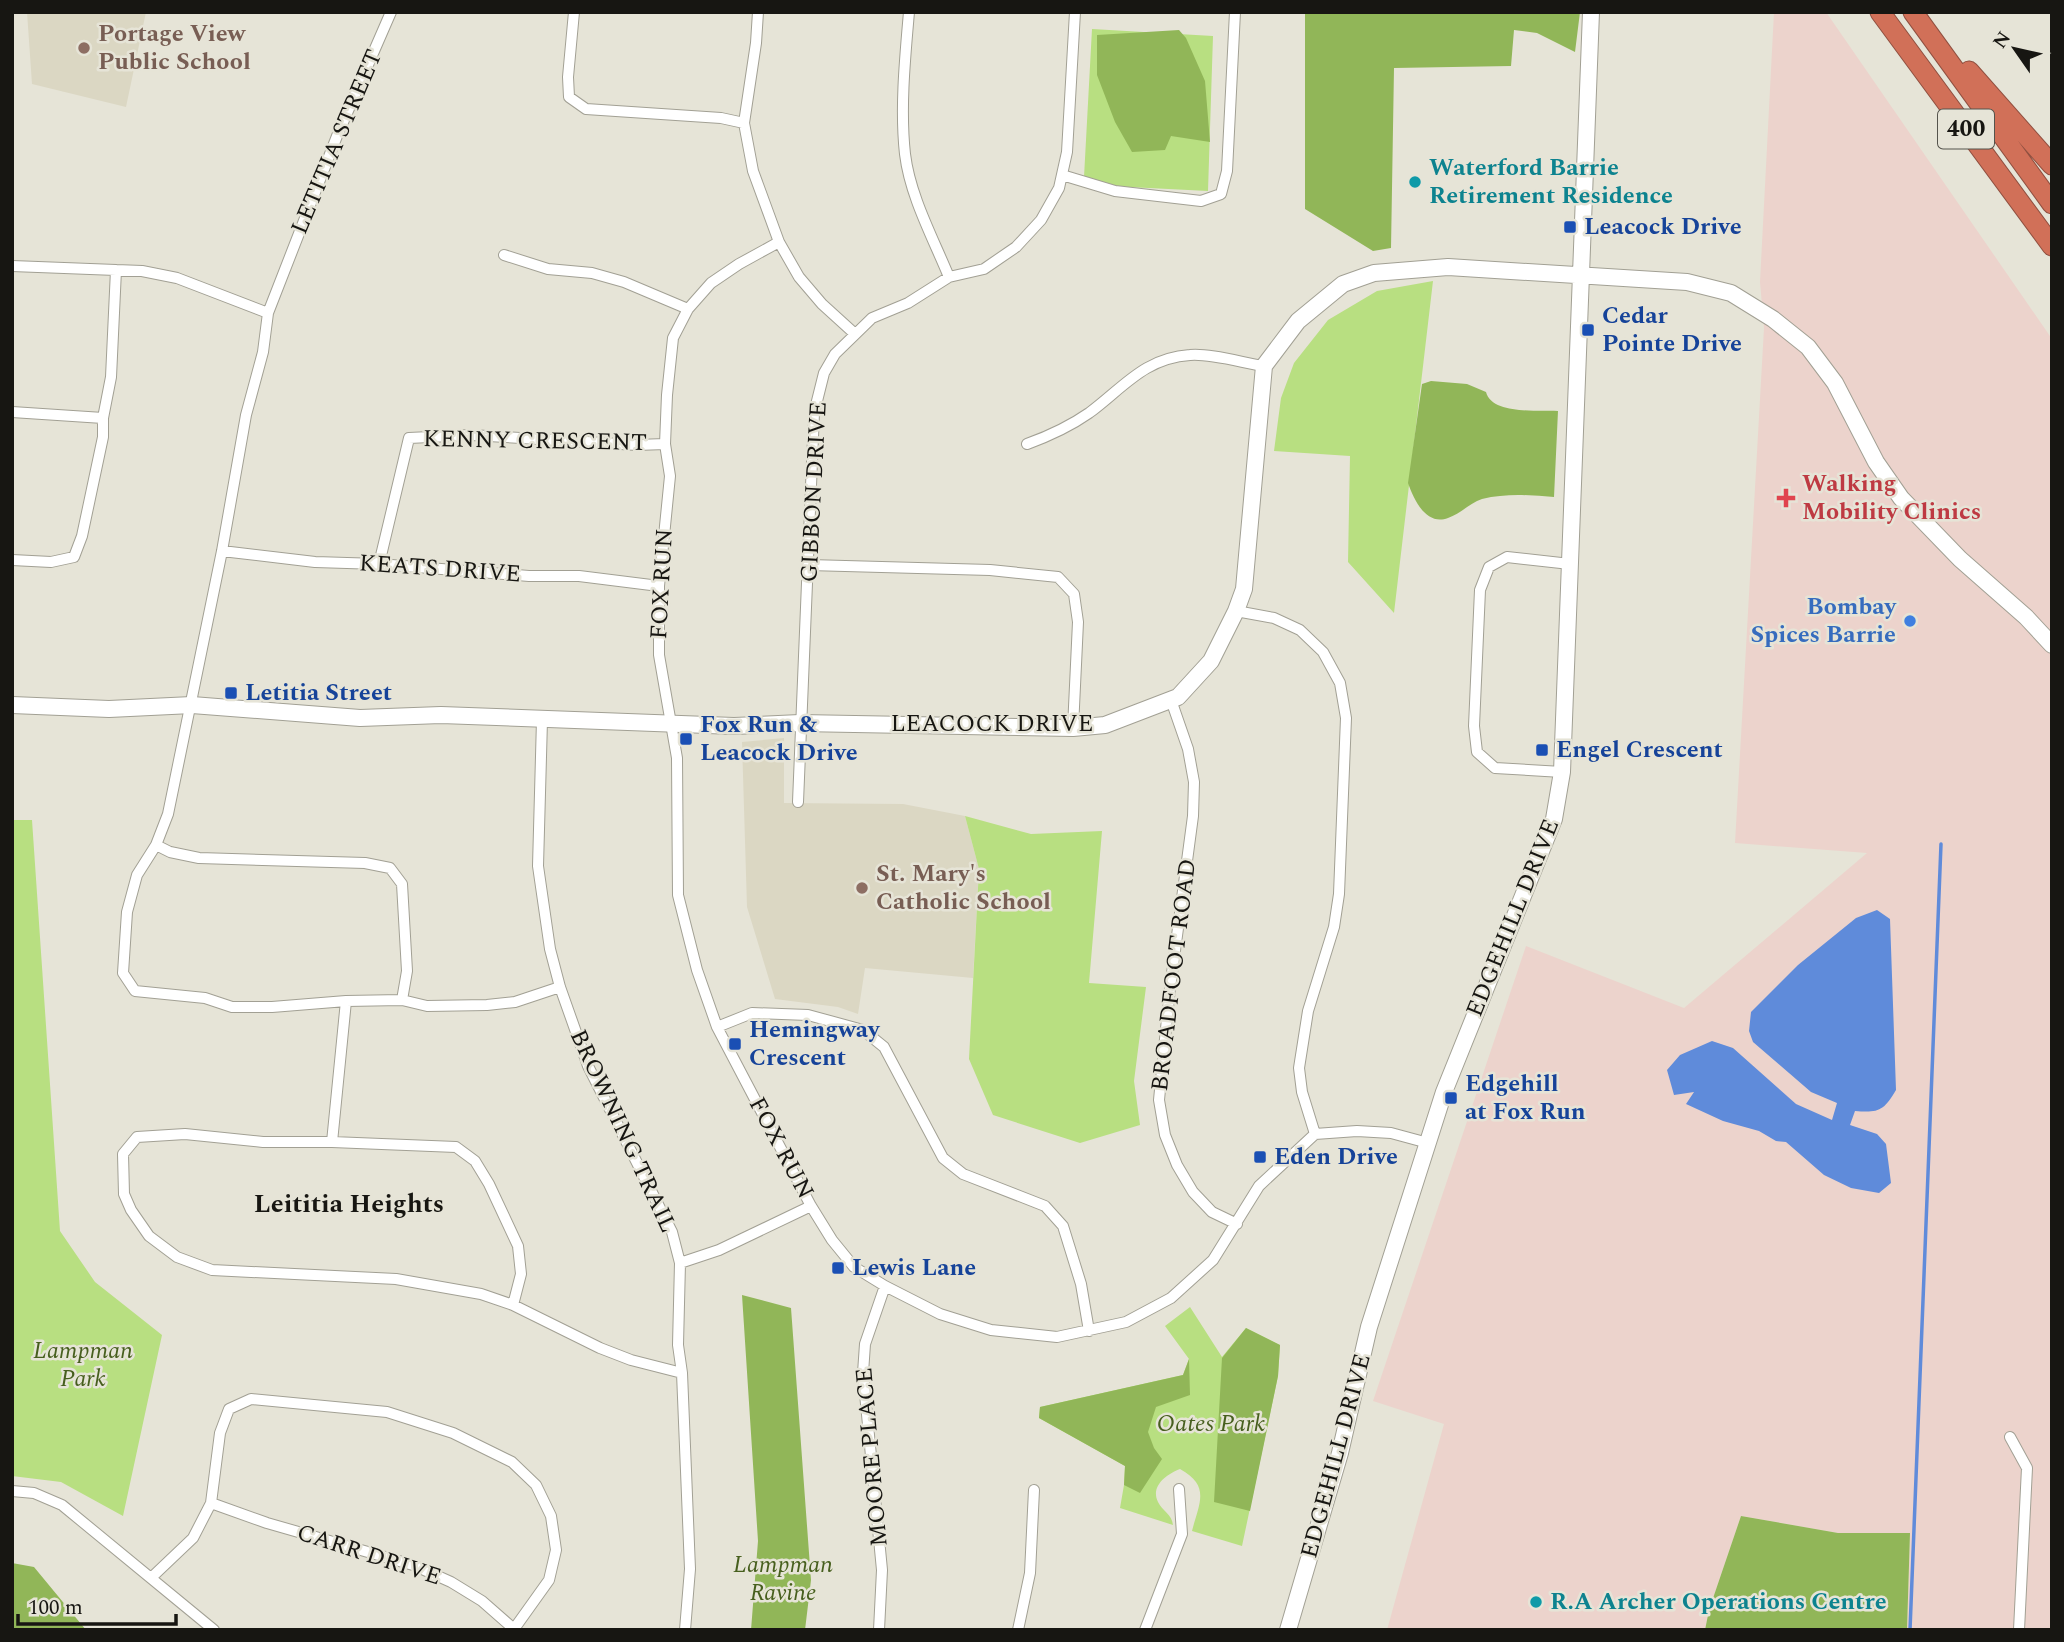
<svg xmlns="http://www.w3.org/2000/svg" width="2064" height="1642" font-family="Spectral,serif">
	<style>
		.industrial { fill: #ecd3cc }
		.built { fill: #dbd7c3 }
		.green { fill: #b8df81 }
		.forest { fill: #91b658 }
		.water { fill: #5f8bda }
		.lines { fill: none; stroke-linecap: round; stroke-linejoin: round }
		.stream { stroke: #5f8bda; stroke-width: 3.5 }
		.street-casing { stroke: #a2a094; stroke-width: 12 }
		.secondary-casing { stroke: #a2a094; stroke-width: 18 }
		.highway-casing { stroke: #905040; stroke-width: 21 }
		.street { stroke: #fff; stroke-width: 10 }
		.secondary { stroke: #fff; stroke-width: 16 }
		.highway { stroke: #d17058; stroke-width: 19 }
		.education-dot { fill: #8d6e63; stroke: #e6e4d7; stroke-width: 2.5 }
		.culture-dot { fill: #0f9aa8; stroke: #e6e4d7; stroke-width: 2.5 }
		.transit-dot { fill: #1a4fb4; stroke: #e6e4d7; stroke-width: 2.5 }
		.health-dot { fill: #e0444e; stroke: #e6e4d7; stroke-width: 2.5 }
		.shop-dot { fill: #3f7fe0; stroke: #e6e4d7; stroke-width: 2.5 }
		.labels { text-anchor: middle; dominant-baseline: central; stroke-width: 5; stroke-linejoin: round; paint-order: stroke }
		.shield { fill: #e6e4d7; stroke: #55544d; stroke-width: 2 }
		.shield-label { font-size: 23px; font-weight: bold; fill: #171612 }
		.education-label { font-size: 24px; font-weight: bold; fill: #785e54; stroke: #e6e4d7; text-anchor: start }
		.street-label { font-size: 24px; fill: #171612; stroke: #e6e4d7 }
		.culture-label { font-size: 24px; font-weight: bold; fill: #0d838f; stroke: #e6e4d7; text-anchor: start }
		.transit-label { font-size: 24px; font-weight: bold; fill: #164399; stroke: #e6e4d7; text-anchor: start }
		.health-label { font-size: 24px; font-weight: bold; fill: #be3a42; stroke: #e6e4d7; text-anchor: start }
		.shop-label { font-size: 24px; font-weight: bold; fill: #366cbe; stroke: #e6e4d7; text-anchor: end }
		.park-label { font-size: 24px; font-style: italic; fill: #475f1e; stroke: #e6e4d7 }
		.neighbourhood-label { font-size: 26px; font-weight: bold; fill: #171612; stroke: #e6e4d7 }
	</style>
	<rect width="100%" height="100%" fill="#e6e4d7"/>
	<path class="industrial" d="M1774 12H1826L2052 339V1630H1907L1910 1533H1838L1741 1516 1709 1610 1705 1630H1387L1444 1424 1373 1401 1526 946 1684 1008 1867 853 1735 843 1764 328 1760 282Z"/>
	<path class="built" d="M27 12H146L126 107 32 84Z
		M784 738V803L903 804 965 816 979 869 973 978 865 968 858 1014 838 1007 775 999 747 907 742 742Z"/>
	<path class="green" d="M1092 29 1213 36 1208 191 1109 186 1084 177Z
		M1433 281 1394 613 1348 562 1350 456 1274 451 1281 398 1294 363 1328 320 1377 291Z
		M965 816 1031 834 1102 831 1089 983 1146 987 1134 1081 1140 1125 1080 1143 993 1115 969 1059 979 869Z
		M12 820H32L60 1231 95 1282 162 1335 123 1516 61 1482 12 1476Z
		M1190 1307 1222 1357 1246 1328 1280 1345 1278 1376 1242 1546 1192 1531C1199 1503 1211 1486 1180 1469 1167 1474 1150 1486 1158 1502 1162 1511 1172 1514 1173 1525L1120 1508 1124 1485 1125 1466 1039 1418 1040 1407 1183 1375 1189 1359 1165 1326Z"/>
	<path class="forest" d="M1305 12H1580L1575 52 1537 33 1514 30 1511 66 1394 68 1391 248 1373 251 1305 209Z
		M1179 30 1186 38 1205 81 1210 142 1171 136 1165 150 1132 152 1115 122 1097 75V35Z
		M1431 381 1467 384 1486 392C1492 415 1539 410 1558 411L1554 497C1530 495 1506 493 1482 499 1470 503 1460 514 1448 518 1426 526 1414 500 1408 483L1422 384Z
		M742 1295 791 1308 811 1580 805 1630H751L758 1541Z
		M1246 1328 1280 1345 1278 1376 1250 1511 1214 1502 1222 1358Z
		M1189 1359 1190 1395 1156 1407 1148 1432 1154 1448 1162 1459 1140 1493 1124 1485 1125 1466 1039 1418 1040 1407 1183 1375Z
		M1741 1516 1838 1533H1910L1907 1630H1705L1709 1610Z
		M12 1563 34 1567 86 1630H12Z"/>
	<path class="water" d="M1877 910 1890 919 1896 1090C1884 1111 1878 1113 1855 1111L1850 1125 1877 1134 1886 1144 1891 1183 1879 1193 1851 1188 1824 1175 1786 1142 1776 1141 1759 1131 1723 1121 1686 1104 1694 1092 1674 1095 1667 1070 1680 1055 1712 1041 1733 1048 1796 1104 1832 1120 1837 1103 1811 1092 1753 1042 1749 1031 1751 1012 1798 965 1856 918Z"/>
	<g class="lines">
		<path class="stream" d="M1910 1630 1941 844"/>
		<g class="street-casing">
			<path id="street" d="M391 12 337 136 268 313 263 352 246 415 222 551 168 814 156 845 137 875 127 912 123 973 135 991 205 998 232 1007H272L346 1001 402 1000 427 1006 487 1005 515 1002 560 987
				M574 12 568 77 569 97 586 109 721 118 744 123
				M758 12 756 43 744 123 753 171 779 242 799 277 822 304 855 334
				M909 12C905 58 900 109 905 154 910 196 933 238 949 277
				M1062 175 1115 191 1201 201 1221 194 1227 171 1235 12
				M779 242 739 264 711 283 688 309 673 338 667 395 665 444 670 476 659 586V655L677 758 678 895 697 970 717 1027 811 1206 832 1240 854 1267 885 1286 940 1314 991 1330 1057 1337 1126 1322 1171 1298 1213 1260 1259 1186 1315 1134 1357 1131 1391 1133 1428 1143
				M504 255 548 269 592 273 624 282 688 309
				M12 266 142 271 177 278 268 313
				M12 412 103 418
				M1027 444C1049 436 1069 427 1089 413 1123 388 1144 358 1190 355 1209 353 1244 363 1264 366
				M222 551 315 562 379 564 529 576H579L659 586
				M12 560 51 562 74 557 82 536 103 437V418L111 377 116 270
				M379 564 409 438 471 435 637 445 665 444
				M809 565 990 570 1058 577 1074 594 1078 622 1073 728
				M1236 611 1274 618 1300 630 1323 652 1340 683 1346 718 1339 894 1334 927 1308 1011 1299 1068 1302 1092 1315 1134
				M1171 700 1188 749 1194 782 1193 816 1170 988 1159 1100 1165 1135 1177 1165 1193 1192 1212 1212 1237 1224
				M542 720 538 866 550 949 560 987 588 1066 672 1232 680 1263 678 1345 682 1373 690 1569 685 1630
				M1562 772 1495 768 1477 752 1474 726 1480 590 1489 567 1507 557 1570 564
				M798 802 814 413 824 373 835 354 872 318 908 303 949 277 984 269 1016 247 1041 220 1059 188 1067 152 1075 12
				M156 845 170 852 199 858 365 863 390 868 402 884 407 971 402 1000
				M717 1027 752 1013 808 1015 863 1030 884 1047 943 1158 963 1174 1045 1206 1063 1226 1081 1284 1089 1331
				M332 1142 346 1001
				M680 1263 719 1250 811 1206
				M513 1305 521 1274 518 1246 489 1184 475 1161 456 1147 332 1142H263L185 1134 137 1137 123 1154 124 1194 131 1210 149 1236 177 1257 212 1270 396 1279 481 1294 513 1305 600 1348 631 1360 682 1373
				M2010 1437 2027 1468 2019 1630
				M12 1491 34 1493 62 1505 214 1630
				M211 1503 267 1523 413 1565 451 1582 482 1601 515 1630
				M152 1577 193 1538 211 1503 220 1433 229 1409 251 1399 387 1412 453 1433 512 1462 536 1485 551 1516 556 1550 549 1580 514 1629
				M879 1630 882 1570 863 1373 865 1344 885 1286
				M1018 1630 1030 1573 1034 1490
				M1145 1630 1182 1534 1179 1489"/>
		</g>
		<g class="secondary-casing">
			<path id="secondary" d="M12 705 109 709 192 705 360 718 441 715 734 726 800 723 1073 728 1105 725 1178 697 1211 661 1236 611 1244 589 1264 366 1298 321 1343 284 1374 273 1448 267 1687 282 1731 293 1773 319 1808 347 1835 383 1876 462 1901 498 1960 559 2026 617 2052 645
				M1288 1630 1340 1453 1369 1327 1444 1092 1554 819 1562 772 1591 12"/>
		</g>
		<g class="highway-casing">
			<path id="highway" d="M1880 12 2052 246
				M1913 12 2052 204
				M1969 71 2052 165"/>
		</g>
		<use href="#street" class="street"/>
		<use href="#secondary" class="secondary"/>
		<use href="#highway" class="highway"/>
	</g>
	<g class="education-dot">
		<circle cx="84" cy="48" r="7"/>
		<circle cx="862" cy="888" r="7"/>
	</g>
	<g class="culture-dot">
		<circle cx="1415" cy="182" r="7"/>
		<circle cx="1536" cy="1602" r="7"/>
	</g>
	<g class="transit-dot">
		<rect x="1563" y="220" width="14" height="14" rx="3.5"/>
		<rect x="1581" y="323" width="14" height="14" rx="3.5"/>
		<rect x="224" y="686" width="14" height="14" rx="3.5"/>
		<rect x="679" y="732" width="14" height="14" rx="3.5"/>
		<rect x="1535" y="743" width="14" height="14" rx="3.5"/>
		<rect x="728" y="1037" width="14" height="14" rx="3.5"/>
		<rect x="1444" y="1091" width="14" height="14" rx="3.5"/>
		<rect x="1253" y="1150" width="14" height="14" rx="3.5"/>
		<rect x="831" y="1261" width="14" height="14" rx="3.5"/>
	</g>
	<path class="health-dot" d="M1782.5 487.5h7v7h7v7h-7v7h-7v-7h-7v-7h7z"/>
	<circle class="shop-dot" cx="1910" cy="621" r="7"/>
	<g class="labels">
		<rect class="shield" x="1938" y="109.5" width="56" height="39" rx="5"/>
		<g class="shield-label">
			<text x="1966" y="129">400</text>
		</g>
		<g class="education-label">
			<text x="98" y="34">Portage View<tspan x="98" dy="28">Public School</tspan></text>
			<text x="876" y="874">St. Mary's<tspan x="876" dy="28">Catholic School</tspan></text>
		</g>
		<g class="street-label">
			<text transform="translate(337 142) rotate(-67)">LETITIA STREET</text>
			<text transform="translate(535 441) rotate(1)">KENNY CRESCENT</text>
			<text transform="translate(814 492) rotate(-87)">GIBBON DRIVE</text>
			<text transform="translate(440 569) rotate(4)">KEATS DRIVE</text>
			<text transform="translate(662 584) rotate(-87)">FOX RUN</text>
			<text x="992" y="724">LEACOCK DRIVE</text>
			<text transform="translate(1513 918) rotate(-68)">EDGEHILL DRIVE</text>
			<text transform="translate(1174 975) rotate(-83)">BROADFOOT ROAD</text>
			<text transform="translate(623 1131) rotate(65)">BROWNING TRAIL</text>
			<text transform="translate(781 1148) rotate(62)">FOX RUN</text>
			<text transform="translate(1336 1456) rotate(-75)">EDGEHILL DRIVE</text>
			<text transform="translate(872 1457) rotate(-95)">MOORE PLACE</text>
			<text transform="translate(369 1555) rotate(18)">CARR DRIVE</text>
		</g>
		<g class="culture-label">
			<text x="1429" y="168">Waterford Barrie<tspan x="1429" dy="28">Retirement Residence</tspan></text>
			<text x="1550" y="1602">R.A Archer Operations Centre</text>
		</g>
		<g class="transit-label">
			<text x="1584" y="227">Leacock Drive</text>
			<text x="1602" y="316">Cedar<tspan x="1602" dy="28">Pointe Drive</tspan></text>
			<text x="245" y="693">Letitia Street</text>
			<text x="700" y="725">Fox Run &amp;<tspan x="700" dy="28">Leacock Drive</tspan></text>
			<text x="1556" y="750">Engel Crescent</text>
			<text x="749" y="1030">Hemingway<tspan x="749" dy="28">Crescent</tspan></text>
			<text x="1465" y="1084">Edgehill<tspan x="1465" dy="28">at Fox Run</tspan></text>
			<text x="1274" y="1157">Eden Drive</text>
			<text x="852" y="1268">Lewis Lane</text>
		</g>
		<g class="health-label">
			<text x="1802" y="484">Walking<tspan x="1802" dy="28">Mobility Clinics</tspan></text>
		</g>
		<g class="shop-label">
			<text x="1896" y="607">Bombay<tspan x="1896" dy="28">Spices Barrie</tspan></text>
		</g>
		<g class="park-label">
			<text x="83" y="1351">Lampman<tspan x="83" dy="28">Park</tspan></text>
			<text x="1211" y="1424">Oates Park</text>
			<text x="783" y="1565">Lampman<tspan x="783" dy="28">Ravine</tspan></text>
		</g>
		<g class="neighbourhood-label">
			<text x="349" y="1204">Leititia Heights</text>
		</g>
	</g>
	<rect width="2064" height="1642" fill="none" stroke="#171612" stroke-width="28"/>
	<g transform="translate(2015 49) rotate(304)" stroke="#e6e4d7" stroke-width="5" paint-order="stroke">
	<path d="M0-5L12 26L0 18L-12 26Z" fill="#171612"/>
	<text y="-10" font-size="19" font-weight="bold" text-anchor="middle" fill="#171612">N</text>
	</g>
	<path d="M18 1614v10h158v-10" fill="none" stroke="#171612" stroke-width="3.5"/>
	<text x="28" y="1614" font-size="21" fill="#171612" stroke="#e6e4d7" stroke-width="5" paint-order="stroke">100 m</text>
</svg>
